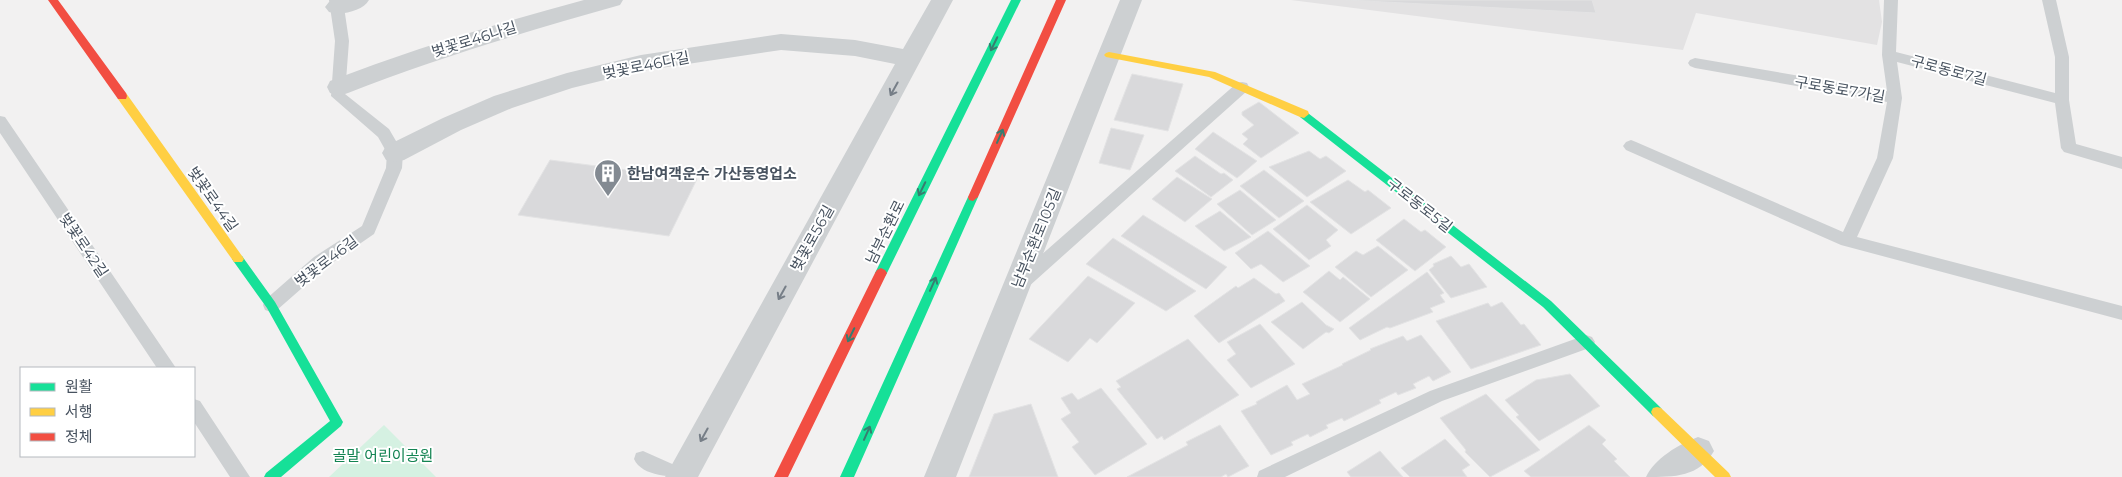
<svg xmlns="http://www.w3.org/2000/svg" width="2122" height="477" font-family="Montserrat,'Noto Sans KR',sans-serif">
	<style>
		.education { fill: #e3e2e3 }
		.green { fill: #d5f1e2 }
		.building { fill: #d9d9db; stroke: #e3e3e4 }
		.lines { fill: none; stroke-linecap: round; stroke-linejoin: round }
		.lane { fill: #cdd0d2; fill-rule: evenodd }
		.street { fill: #cdd0d2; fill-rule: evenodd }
		.fast { fill: #16e098; fill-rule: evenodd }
		.slow { fill: #ffcf43; fill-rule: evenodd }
		.jam { fill: #f24e42; fill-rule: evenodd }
		.oneway { stroke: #387d70 }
		.oneway2 { stroke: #767e87 }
		.labels { text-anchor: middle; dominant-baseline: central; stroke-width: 4; stroke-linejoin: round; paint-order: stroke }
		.street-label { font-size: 15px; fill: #47525f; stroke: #fff }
		.poi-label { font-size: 15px; font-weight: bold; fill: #47525f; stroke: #fff; text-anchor: start }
		.park-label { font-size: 15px; fill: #148453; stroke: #fff }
	</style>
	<rect width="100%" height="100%" fill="#f2f1f1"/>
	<path class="education" d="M1291 0H1879L1882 22 1877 45 1696 13 1683 50Z"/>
	<path class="green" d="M384 425 436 477H329Z"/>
	<path class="building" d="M1346 0H1592L1596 13Z
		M1132 74 1183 84 1168 131 1114 120Z
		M1259 102 1299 133 1261 158 1243 144 1248 139 1242 134 1254 125 1242 115V112Z
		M1111 128 1144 135 1130 170 1099 163Z
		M1213 132 1257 161 1237 178 1195 149Z
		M1309 151 1320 159 1326 156 1346 171 1307 197 1269 167Z
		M1195 156 1221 174 1224 173 1233 180 1211 197 1175 171Z
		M550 160 697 179 669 236 518 215Z
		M1264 170 1304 201 1279 218 1240 186Z
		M1177 177 1212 199 1185 222 1152 199Z
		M1348 180 1365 192 1368 190 1391 208 1351 234 1310 202Z
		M1240 190 1276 220 1252 235 1217 204Z
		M1307 205 1338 230 1326 240 1331 246 1309 260 1273 229Z
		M1220 211 1251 237 1224 251 1195 226Z
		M1143 215 1227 267 1206 289 1121 236Z
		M1404 219 1421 232 1425 230 1446 247 1415 271 1376 240Z
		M1268 231 1310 266 1283 282 1261 264 1251 269 1235 253Z
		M1113 238 1196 291 1166 311 1086 264Z
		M1378 246 1408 270 1371 297 1335 267 1356 251 1363 255Z
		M1451 256 1461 267 1469 264 1487 287 1451 298 1429 270 1434 266 1433 264Z
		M1329 271 1340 280 1343 277 1370 299 1340 322 1303 292Z
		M1427 272 1444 293 1440 295 1445 302 1430 308 1433 312 1390 328 1387 327 1360 340 1349 328Z
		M1088 276 1135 303 1097 343 1090 338 1068 362 1029 339Z
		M1254 278 1276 294 1279 293 1285 301 1219 343 1194 316 1236 286 1238 288Z
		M1302 302 1326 325 1334 329 1329 333 1326 332 1303 349 1271 322Z
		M1502 302 1521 325 1524 324 1541 345 1471 369 1436 321 1488 303 1491 307Z
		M1260 324 1295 364 1251 388 1227 360 1236 354 1227 342Z
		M1421 335 1451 372 1433 381 1429 376 1413 384 1416 388 1398 395 1396 392 1379 400 1381 403 1344 421 1342 418 1326 425 1328 428 1310 437 1308 434 1291 442 1293 445 1271 455 1241 411 1257 404 1256 402 1287 385 1297 400 1310 394 1302 384 1343 365 1342 364 1371 350 1370 349 1403 336 1407 341Z
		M1188 339 1239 395 1164 440 1162 436 1157 439 1117 389 1121 387 1116 381Z
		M1570 374 1600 406 1539 441 1516 417 1519 415 1505 400 1536 380Z
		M1101 388 1147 444 1095 475 1072 447 1079 442 1061 419 1071 413 1061 398 1072 393 1078 400Z
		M1486 394 1540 450 1490 477 1465 452 1466 450 1440 418Z
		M1031 404 1058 477H969L994 414Z
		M1220 425 1249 466 1228 477 1226 474 1221 477H1127L1188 445 1186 442Z
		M1589 425 1606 440 1602 444 1617 459 1614 461 1630 477H1531L1524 471Z
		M1445 439 1470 465 1462 470 1467 477H1410L1401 468Z
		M1380 451 1403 477H1351L1347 472Z"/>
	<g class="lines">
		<path class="lane" d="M329 0H343L349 41 345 94 389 129 403 153 402 168 374 234 326 267 277 310 271 312 265 310 263 305 265 300 314 257 362 226 386 168 387 153 378 137 331 96 335 41Z
			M1884 0H1898L1896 52 2055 93V57L2042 0H2056L2069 57V100L2076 144 2122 157V169L2064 152 2061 148 2055 103 1897 62 1902 98 1893 158 1857 237 2122 306V320L1841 245 1626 150 1623 146 1626 142 1631 140 1636 142 1843 232 1877 158 1887 102 1695 68 1690 66 1688 63 1690 60 1695 58 1887 91 1882 55Z
			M1242 82 1247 83 1249 87 1247 91 1027 288 1021 290 1015 288 1013 283 1015 278 1237 83Z
			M0 116 5 117 176 368H157L0 133Z
			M1586 335 1592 337 1595 342 1592 347 1442 401 1285 477H1257L1259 471 1430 391Z
			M194 399 200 401 250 477H230L194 422Z
			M643 451 688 471 690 477C673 477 642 477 634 459L636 453Z"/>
		<path class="street" d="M334 0H369C363 11 341 16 329 12L325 7 329 2Z
			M584 0H623L620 5C528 31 437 58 348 93L339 96 330 93 327 87 330 81C413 49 498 23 584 0Z
			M931 0H953L698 477H665L895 64 855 56 781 50 641 71 572 88 512 108 461 130 404 160 395 162 386 160 382 153 386 146 443 118 494 96 567 73 641 55 781 34 855 40 903 49Z
			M1120 0H1142L956 477H924Z
			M1698 437 1709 441 1714 451C1699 477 1675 477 1646 477 1654 459 1679 444 1698 437Z"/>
		<path class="fast" d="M1011 0H1021L887 273 885 276H877L875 273Z
			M1304 110 1551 301 1661 408 1663 412 1661 416 1657 417 1653 416 1543 307 1300 117 1299 114Z
			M973 193 978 197 854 477H840L968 197Z
			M238 255 242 256 275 302 343 422 341 426 281 477H264L266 473 330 421 267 308 234 262 232 259 234 256Z"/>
		<path class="slow" d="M1109 52 1215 72 1308 111 1309 114 1304 118 1300 117 1209 77 1106 57 1104 55 1106 53Z
			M122 92 126 93 242 256 244 259 242 262H234L118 99 117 96Z
			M1657 407 1661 408 1729 473 1731 477H1715L1653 416 1651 412 1653 408Z"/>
		<path class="jam" d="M48 0H58L126 93 127 96 126 99H118Z
			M1056 0H1066L978 197 973 201 969 200 968 197Z
			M881 268 885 270 887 273 788 477H774L875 273 877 270Z"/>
	</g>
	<defs><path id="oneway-shaft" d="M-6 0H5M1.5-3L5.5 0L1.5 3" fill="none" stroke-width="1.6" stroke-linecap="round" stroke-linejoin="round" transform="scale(1.25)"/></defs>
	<g class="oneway">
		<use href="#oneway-shaft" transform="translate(994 44) rotate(116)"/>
		<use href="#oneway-shaft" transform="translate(1000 136) rotate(-66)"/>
		<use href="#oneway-shaft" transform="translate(922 189) rotate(116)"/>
		<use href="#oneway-shaft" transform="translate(933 284) rotate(-66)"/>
		<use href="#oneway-shaft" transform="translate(851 335) rotate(116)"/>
		<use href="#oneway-shaft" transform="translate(867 433) rotate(-66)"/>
	</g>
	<g class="oneway2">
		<use href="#oneway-shaft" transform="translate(894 89) rotate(119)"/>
		<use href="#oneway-shaft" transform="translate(782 293) rotate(119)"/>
		<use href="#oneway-shaft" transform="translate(704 435) rotate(119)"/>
	</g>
	<defs>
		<g id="building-pin" transform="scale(1.4375)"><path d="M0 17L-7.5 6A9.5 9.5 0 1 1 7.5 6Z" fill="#838a92" stroke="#fff"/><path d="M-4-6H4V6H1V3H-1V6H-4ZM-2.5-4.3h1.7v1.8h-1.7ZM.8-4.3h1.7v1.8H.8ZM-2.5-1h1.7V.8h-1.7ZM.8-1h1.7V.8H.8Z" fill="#fff"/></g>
	</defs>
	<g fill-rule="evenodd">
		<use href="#building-pin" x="608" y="173"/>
	</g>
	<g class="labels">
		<g class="street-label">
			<text transform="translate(474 39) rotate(-17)">벚꽃로46나길</text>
			<text transform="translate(646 65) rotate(-11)">벚꽃로46다길</text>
			<text transform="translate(1949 70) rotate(15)">구로동로7길</text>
			<text transform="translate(1840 89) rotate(10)">구로동로7가길</text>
			<text transform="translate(213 199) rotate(55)">벚꽃로44길</text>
			<text transform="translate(1420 205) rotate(38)">구로동로5길</text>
			<text transform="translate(885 232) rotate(-64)">남부순환로</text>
			<text transform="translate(812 238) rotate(-61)">벚꽃로56길</text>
			<text transform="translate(1036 238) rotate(-68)">남부순환로105길</text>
			<text transform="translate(84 245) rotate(56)">벚꽃로42길</text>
			<text transform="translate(326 261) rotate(-37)">벚꽃로46길</text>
		</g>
		<g class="poi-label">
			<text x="627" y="173">한남여객운수 가산동영업소</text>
		</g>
		<g class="park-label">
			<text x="383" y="455">골말 어린이공원</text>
		</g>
	</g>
	<rect x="20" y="367" width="175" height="90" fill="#ffffff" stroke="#b5babf"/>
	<rect x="30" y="383" width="25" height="8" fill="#16e098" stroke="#b5babf"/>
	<text x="65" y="392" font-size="15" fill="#47525f">원활</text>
	<rect x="30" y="408" width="25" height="8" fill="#ffcf43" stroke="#b5babf"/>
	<text x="65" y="417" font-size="15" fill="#47525f">서행</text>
	<rect x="30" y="433" width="25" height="8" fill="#f24e42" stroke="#b5babf"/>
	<text x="65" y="442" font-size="15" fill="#47525f">정체</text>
</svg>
